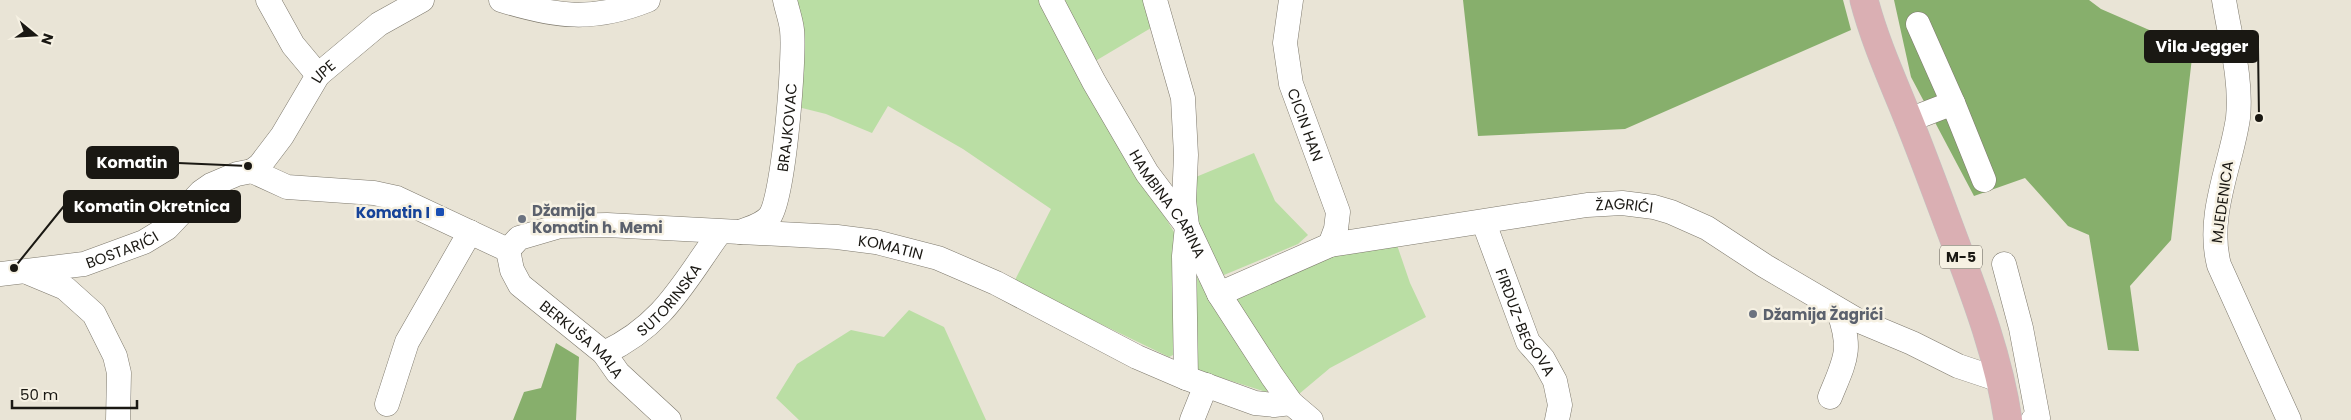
<svg xmlns="http://www.w3.org/2000/svg" width="2351" height="420" font-family="Poppins,sans-serif">
	<style>
		.green { fill: #badea4 }
		.forest { fill: #87af6c }
		.lines { fill: none; stroke-linecap: round; stroke-linejoin: round }
		.minor-casing { stroke: #7d786c; stroke-width: 25 }
		.major-casing { stroke: #c3c3c2; stroke-width: 29 }
		.minor { stroke: #fff; stroke-width: 24 }
		.major { stroke: #daafb3; stroke-width: 28 }
		.transit-dot { fill: #1a4fb4; stroke: #f6f1e3; stroke-width: 2 }
		.worship-dot { fill: #6b7280; stroke: #f6f1e3; stroke-width: 2 }
		.labels { text-anchor: middle; dominant-baseline: central; stroke-width: 5; stroke-linejoin: round; paint-order: stroke }
		.shield { fill: #f6f1e3; stroke: #5c5951; stroke-width: 1 }
		.shield-label { font-size: 14px; font-weight: bold; fill: #1a1813 }
		.street-label { font-size: 15px; fill: #1a1813; stroke: #f6f1e3 }
		.worship-label { font-size: 15px; font-weight: bold; fill: #5b616d; stroke: #f6f1e3; text-anchor: start }
		.transit-label { font-size: 15px; font-weight: bold; fill: #164399; stroke: #f6f1e3; text-anchor: end }
		.leader { fill: none; stroke: #1a1813; stroke-width: 2 }
		.callout-dot { fill: #1a1813; stroke: #f6f1e3; stroke-width: 2 }
		.callout { fill: #1a1813; stroke: #1a1813; stroke-width: 2 }
		.callout-label { font-size: 16px; text-anchor: middle; font-weight: bold; fill: #fff }
	</style>
	<rect width="100%" height="100%" fill="#e9e4d6"/>
	<path class="green" d="M790 0H1043L1079 72 1174 232 1177 353 1169 357 1014 282 1051 209 963 149 888 106 872 133 826 114 794 106Z
		M1064 0H1149L1156 25 1092 63Z
		M1254 153 1275 201 1308 235 1298 244 1224 275 1199 232 1191 179Z
		M1397 245 1410 283 1426 317 1330 368 1299 394 1274 366 1233 295 1325 255Z
		M1188 256 1198 279 1267 380 1270 389 1266 392 1187 367Z
		M909 310 944 327 986 420H799L776 398 797 364 851 330 884 337Z"/>
	<path class="forest" d="M1463 0H1843L1851 30 1625 129 1478 136Z
		M1894 0H2089L2101 9 2193 49 2171 240 2130 286 2139 351 2108 350 2089 235 2068 226 2025 178 1974 196 1911 77Z
		M556 343 579 357 576 420H513L524 392 541 388Z"/>
	<g class="lines">
		<g class="minor-casing">
			<g id="minor">
				<path d="M268 0 293 45 318 75"/>
				<path d="M501 0C556 17 593 22 648 0"/>
				<path id="s1" d="M1051 0 1094 82 1147 173 1187 226 1219 294 1272 376 1291 403 1311 420"/>
				<path d="M1155 0 1183 98 1186 155 1184 201 1187 226 1184 256 1186 378"/>
				<path id="s2" d="M1291 0 1285 43 1291 84 1338 212 1336 229 1330 245"/>
				<path d="M2224 0C2230 38 2242 79 2238 118 2231 166 2206 215 2219 265L2289 420"/>
				<path d="M1918 24 1953 103"/>
				<path d="M1909 120 1953 103 1984 180"/>
				<path d="M252 171 287 187 374 193 397 198 508 250"/>
				<path id="s3" d="M1484 223 1528 342 1543 359 1555 381 1560 405 1557 420"/>
				<path id="s4" d="M740 232C750 228 763 225 770 216 784 195 795 57 792 30 791 20 787 10 785 0"/>
				<path id="s5" d="M508 250 519 238 560 226 607 225 837 237 876 242 938 258 996 283 1137 357 1186 378 1255 403 1274 405 1291 403"/>
				<path id="s6" d="M508 250 512 270 520 285 604 353 618 373 669 420"/>
				<path d="M2004 264 2021 328 2038 418 2033 420"/>
				<path d="M29 273 65 288 94 314 115 356 119 373 118 420"/>
				<path id="s7" d="M0 274 84 264 144 242 167 228 201 192 211 185 237 174 252 171 260 165 282 136 318 75 379 24 422 0"/>
				<path id="s8" d="M1219 294 1330 245 1587 205 1622 203 1654 207 1671 212 1707 228 1765 266 1857 320 1912 343 1958 366 1994 378 2000 377"/>
				<path id="s9" d="M604 353C664 325 683 283 720 232"/>
				<path d="M1830 397C1845 360 1853 350 1838 310"/>
				<path d="M387 404 407 342 470 232"/>
				<path d="M1192 420 1206 385"/>
			</g>
		</g>
		<g class="major-casing">
			<path id="major" d="M1864 0C1875 42 1893 81 1909 121 1925 161 1940 202 1955 242 1977 300 1999 359 2008 420"/>
		</g>
		<use href="#minor" class="minor"/>
		<use href="#major" class="major"/>
	</g>
	<rect class="transit-dot" x="435" y="207" width="10" height="10" rx="2.5"/>
	<g class="worship-dot">
		<circle cx="522" cy="219" r="5"/>
		<circle cx="1753" cy="314" r="5"/>
	</g>
	<g class="labels">
		<rect class="shield" x="1940" y="245.5" width="42" height="23" rx="4"/>
		<g class="shield-label">
			<text x="1961" y="257">M-5</text>
		</g>
		<g class="street-label">
			<text stroke="none"><textPath href="#s7" startOffset="404">LIPE</textPath></text>
			<text stroke="none"><textPath href="#s2" startOffset="128">CICIN HAN</textPath></text>
			<text stroke="none"><textPath href="#s4" startOffset="125">BRAJKOVAC</textPath></text>
			<text transform="translate(2222 202) rotate(-82)">MJEDENICA</text>
			<text stroke="none"><textPath href="#s1" startOffset="235">HAMBINA CARINA</textPath></text>
			<text stroke="none"><textPath href="#s8" startOffset="419">ŽAGRIĆI</textPath></text>
			<text stroke="none"><textPath href="#s7" startOffset="125">BOSTARIĆI</textPath></text>
			<text stroke="none"><textPath href="#s5" startOffset="391">KOMATIN</textPath></text>
			<text stroke="none"><textPath href="#s9" startOffset="85">SUTORINSKA</textPath></text>
			<text stroke="none"><textPath href="#s3" startOffset="108">FIRDUZ-BEGOVA</textPath></text>
			<text stroke="none"><textPath href="#s6" startOffset="120">BERKUŠA MALA</textPath></text>
		</g>
		<g class="worship-label">
			<text x="532" y="210">Džamija<tspan x="532" dy="17">Komatin h. Memi</tspan></text>
			<text x="1763" y="314">Džamija Žagrići</text>
		</g>
		<g class="transit-label">
			<text x="430" y="212">Komatin I</text>
		</g>
	</g>
	<path class="leader" d="M2259 118L2258 47M248 166L178 163M14 268L64 206"/>
	<g class="callout-dot">
		<circle cx="2259" cy="118" r="5"/>
		<circle cx="248" cy="166" r="5"/>
		<circle cx="14" cy="268" r="5"/>
	</g>
	<g class="callout">
		<rect x="2145" y="31" width="113" height="31" rx="5"/>
		<rect x="87" y="147" width="91" height="31" rx="5"/>
		<rect x="64" y="191" width="176" height="31" rx="5"/>
	</g>
	<g class="callout-label">
		<text x="2202" y="52">Vila Jegger</text>
		<text x="132" y="168">Komatin</text>
		<text x="152" y="212">Komatin Okretnica</text>
	</g>
	<g transform="translate(35 35) rotate(108)" stroke="#f6f1e3" stroke-width="4" paint-order="stroke">
	<path d="M0-4L9 19L0 12L-9 19Z" fill="#1a1813"/>
	<text y="-8" font-size="14" font-weight="bold" text-anchor="middle" fill="#1a1813">N</text>
	</g>
	<path d="M12 400v8h125v-8" fill="none" stroke="#1a1813" stroke-width="2.5"/>
	<text x="20" y="400" font-size="15" fill="#1a1813" stroke="#f6f1e3" stroke-width="4" paint-order="stroke">50 m</text>
</svg>
